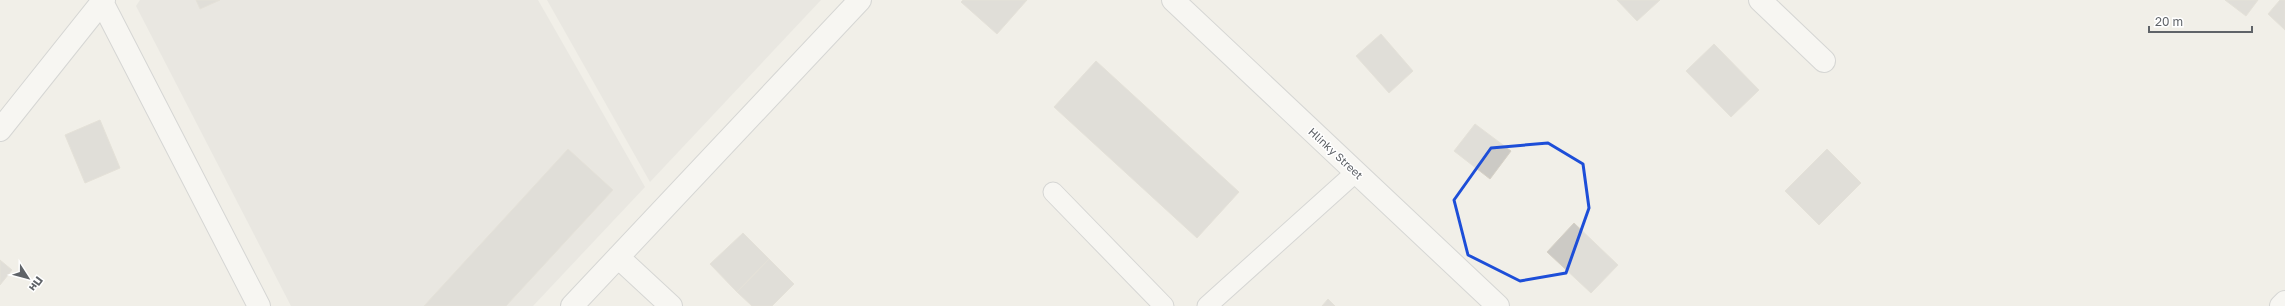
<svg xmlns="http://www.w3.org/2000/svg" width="2285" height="306" font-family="'Golos Text',sans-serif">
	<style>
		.industrial { fill: #e0deda }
		.building { fill: #cccac5; stroke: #d6d1c6 }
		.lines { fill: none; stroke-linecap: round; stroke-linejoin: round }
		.service-casing { stroke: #b5b8bc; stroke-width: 21 }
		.minor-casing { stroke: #b5b8bc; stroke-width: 24 }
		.tertiary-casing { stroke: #b5b8bc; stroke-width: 24 }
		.service { stroke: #fff; stroke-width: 19 }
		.minor { stroke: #fff; stroke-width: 22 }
		.tertiary { stroke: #fff; stroke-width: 22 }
		.marked { fill: none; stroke: #1d4ed8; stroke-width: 3; stroke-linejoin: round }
		.labels { text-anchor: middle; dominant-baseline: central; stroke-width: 3; stroke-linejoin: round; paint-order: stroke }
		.street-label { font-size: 11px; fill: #5f6368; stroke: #fff }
	</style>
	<rect width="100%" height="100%" fill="#f1efe8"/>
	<path class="industrial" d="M140 0H538L645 187 533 306H291L136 6Z
		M547 0H821L650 182Z"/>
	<path class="building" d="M196 0H220L200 9Z
		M963 0H1027L997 34 961 2Z
		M1617 0H1660L1637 21Z
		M2225 0H2258L2246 16Z
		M2280 0H2285V30L2268 14Z
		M1381 34 1413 71 1389 93 1356 56Z
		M1714 44 1759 90 1731 117 1686 71Z
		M1096 61 1239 192 1197 238 1054 107Z
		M100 120 120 168 85 183 65 135Z
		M1475 124 1511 151 1490 179 1454 151Z
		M568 149 613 190 506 306H424Z
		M1827 149 1861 183 1819 225 1785 191Z
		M1574 223 1618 265 1591 293 1547 252Z
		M743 233 769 259 737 292 710 264Z
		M769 259 794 284 772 306H752L737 292Z
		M0 260 12 270 0 285Z
		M1328 299 1335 306H1322Z"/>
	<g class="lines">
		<g class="service-casing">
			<path id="service" d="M1053 192 1164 306
				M1207 306 1356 172"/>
		</g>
		<g class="minor-casing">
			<path id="minor" d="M104 0 102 2 259 306
				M1760 0 1824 61
				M0 130 102 2 101 0
				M618 257 671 306
				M572 306 860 0
				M2281 306 2285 302"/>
		</g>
		<g class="tertiary-casing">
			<path id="tertiary" d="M1173 0 1498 306"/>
		</g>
		<use href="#service" class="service"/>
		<use href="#minor" class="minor"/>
		<use href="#tertiary" class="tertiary"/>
	</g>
	<path d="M0 0H2285V306H0ZM1548 143 1583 164 1589 208 1566 273 1520 281 1468 255 1454 200 1491 148Z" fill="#f1efe8" fill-opacity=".55" fill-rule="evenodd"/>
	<path class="marked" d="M1548 143 1583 164 1589 208 1566 273 1520 281 1468 255 1454 200 1491 148Z"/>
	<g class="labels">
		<g class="street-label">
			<text transform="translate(1336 153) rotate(43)">Hlinky Street</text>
		</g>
	</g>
	<g transform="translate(28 278) rotate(126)" stroke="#ffffff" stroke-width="3" paint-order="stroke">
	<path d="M0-3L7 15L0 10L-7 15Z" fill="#5f6368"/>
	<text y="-6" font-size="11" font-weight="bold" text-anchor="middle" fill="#5f6368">Пн</text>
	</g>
	<path d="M2149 26v6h103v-6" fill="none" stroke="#5f6368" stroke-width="2"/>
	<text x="2155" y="26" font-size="12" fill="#5f6368" stroke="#ffffff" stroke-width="3" paint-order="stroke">20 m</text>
</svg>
